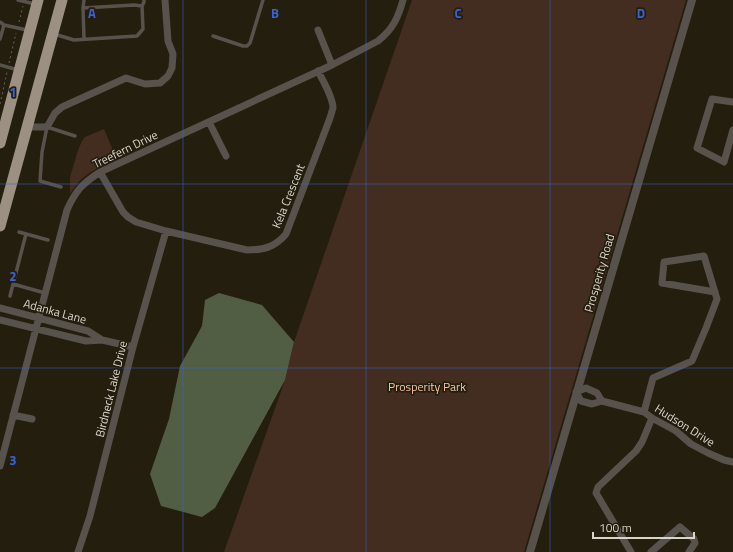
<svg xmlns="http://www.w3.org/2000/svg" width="733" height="552" font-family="'Titillium Web',sans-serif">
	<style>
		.green { fill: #432d20 }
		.water { fill: #515e44 }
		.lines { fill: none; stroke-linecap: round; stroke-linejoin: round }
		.path { stroke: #686356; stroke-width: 1; stroke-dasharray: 2 3; stroke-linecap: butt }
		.service { stroke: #58524c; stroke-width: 3.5 }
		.minor { stroke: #58524c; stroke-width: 7 }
		.tertiary { stroke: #58524c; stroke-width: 8 }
		.trunk { stroke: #9c9082; stroke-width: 11 }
		.grid { fill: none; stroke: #3962d6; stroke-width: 1; stroke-opacity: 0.55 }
		.labels { text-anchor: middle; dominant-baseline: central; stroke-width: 3.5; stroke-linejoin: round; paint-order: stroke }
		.street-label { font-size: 12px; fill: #d8d5cb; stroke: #241e0f }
		.park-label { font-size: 12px; fill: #f8c3a5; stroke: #241e0f }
		.grid-label { font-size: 13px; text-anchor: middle; font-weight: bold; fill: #3962d6; stroke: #241e0f; stroke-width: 3.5; stroke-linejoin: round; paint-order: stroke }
	</style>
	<rect width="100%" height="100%" fill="#241e0f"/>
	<path class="green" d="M412 0H686L524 552H224L285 380 294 342Z
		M104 129 117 160C95 169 83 173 70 194V177L78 150 82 141 85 137Z"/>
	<path class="water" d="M219 293 262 305 294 342 285 380 215 508 202 517 161 506 150 474 169 419 180 366 202 326 205 300Z"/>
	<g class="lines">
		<path class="path" d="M19 22 23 6
			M9 63 16 33
			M0 104 7 72"/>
		<path class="service" d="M18 0 35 4
			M84 0 83 8 84 39
			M83 8 134 5 142 6
			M0 22 4 25 27 30
			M54 34 74 40 137 36 143 29 142 6 144 2V0
			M213 36 243 46H247L250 43 263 0
			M0 39 4 25
			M0 65 18 70
			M61 187 40 181 42 152 47 127 75 136
			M19 232 48 240
			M13 284 45 293
			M10 296 26 234"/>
		<path class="minor" d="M318 30 332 65
			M733 102 712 99 697 148 724 162 733 130
			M209 122 226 156
			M27 127H47L55 113 62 107 126 78 145 84 160 83 168 76 172 68 173 54 168 41 165 0
			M100 172 123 212 128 217 136 222 166 231 247 250C264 250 275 247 286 234L330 118C331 115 332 111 333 108 333 97 323 81 318 71
			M0 308 88 331 102 340
			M0 320 86 341 102 340 133 347
			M602 401 597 393 586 388 576 392 581 401 592 404 602 401 644 412 652 418 676 431 691 444 708 453 724 460 733 462
			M644 412 653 378 692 361 706 328 717 299 704 256 664 262 662 283 715 292
			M13 415 32 419
			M0 466 67 210C76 190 82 184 100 172L332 65 378 41C393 29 398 18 403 0
			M78 552 90 516 133 347 166 231
			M631 552 596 493 598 487 636 451 642 442 652 418
			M651 552 680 527 694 539 695 543 689 552"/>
		<path class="tertiary" d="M530 552 692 0"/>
		<path class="trunk" d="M0 143 38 0
			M0 226 62 0"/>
	</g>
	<path class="grid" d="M183 0V552M366 0V552M550 0V552M0 184H733M0 368H733"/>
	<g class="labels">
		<g class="street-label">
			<text transform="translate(125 149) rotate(-26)">Treefern Drive</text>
			<text transform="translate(288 196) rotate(-68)">Kela Crescent</text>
			<text transform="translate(599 273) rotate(-74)">Prosperity Road</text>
			<text transform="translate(55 311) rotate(15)">Adanka Lane</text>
			<text transform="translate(111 389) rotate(-76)">Birdneck Lake Drive</text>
			<text transform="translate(685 425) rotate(32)">Hudson Drive</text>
		</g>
		<g class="park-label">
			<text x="427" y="386">Prosperity Park</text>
		</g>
	</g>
	<g class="grid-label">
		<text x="92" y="18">A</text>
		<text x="275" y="18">B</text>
		<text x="458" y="18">C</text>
		<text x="641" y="18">D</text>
		<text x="13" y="97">1</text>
		<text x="13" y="281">2</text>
		<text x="13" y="465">3</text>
	</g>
	<path d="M593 532v6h101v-6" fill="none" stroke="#d8d5cb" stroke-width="2"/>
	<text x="599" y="532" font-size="12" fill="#d8d5cb" stroke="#241e0f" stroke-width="3" paint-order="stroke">100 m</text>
</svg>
